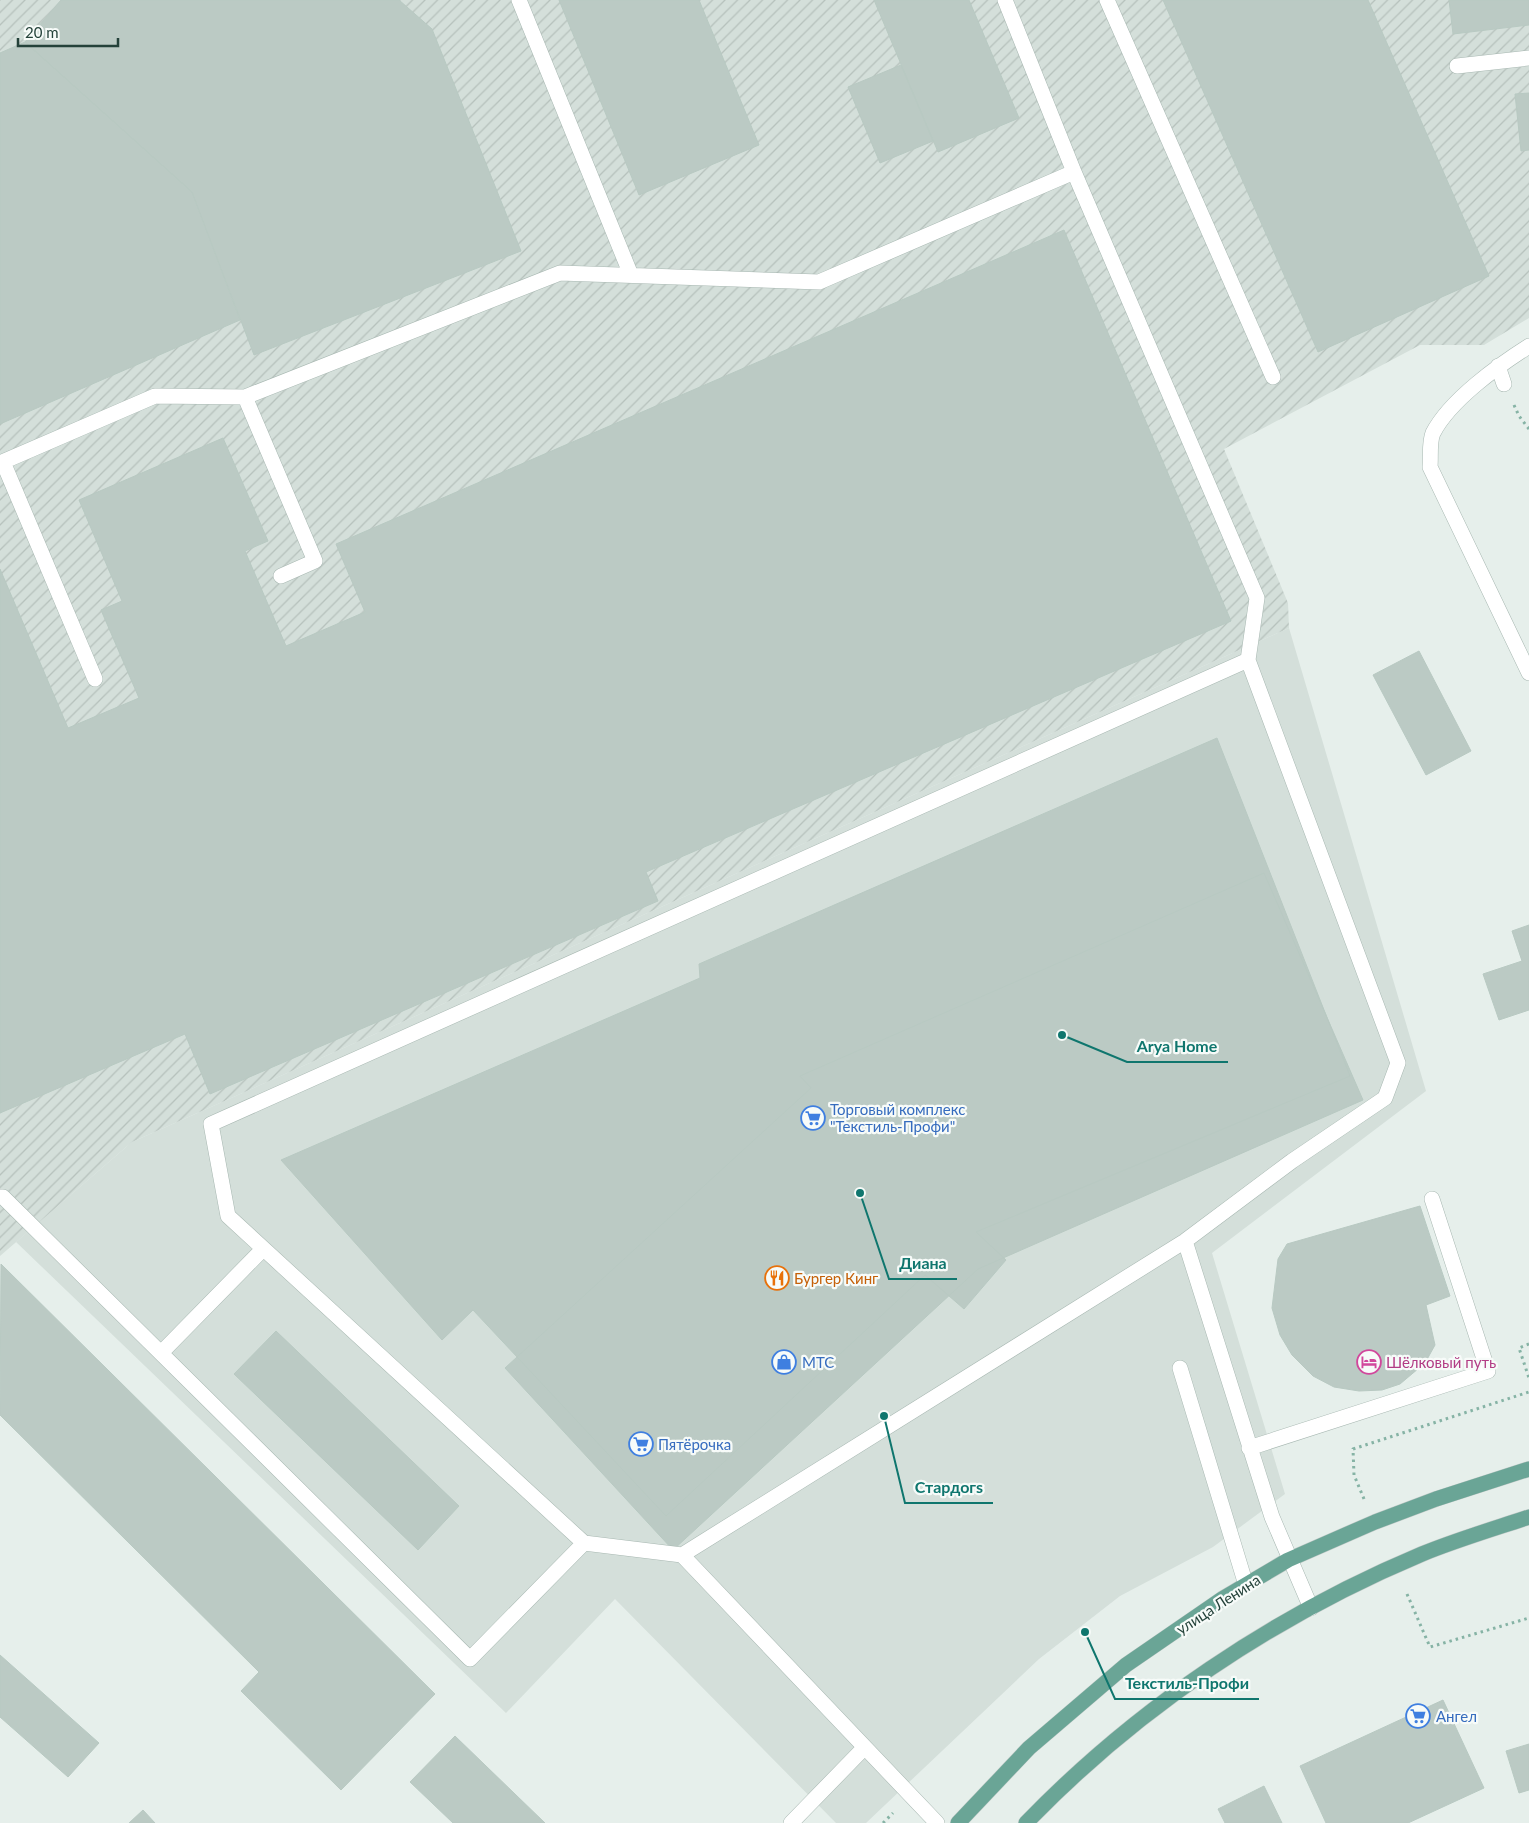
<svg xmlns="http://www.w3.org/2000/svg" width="1529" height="1823" font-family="Lato,sans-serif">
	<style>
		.built { fill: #d4dfda }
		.industrial { fill: url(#industrial-furrows) }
		.building { fill: #bbcac4; stroke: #b8c9c2 }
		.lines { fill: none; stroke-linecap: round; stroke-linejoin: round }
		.minor-casing { stroke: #a8b8b2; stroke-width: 16 }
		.major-casing { stroke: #c2cac8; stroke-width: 16 }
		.path { stroke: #86b3a5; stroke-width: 3; stroke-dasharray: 2.5 4; stroke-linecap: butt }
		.minor { stroke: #fff; stroke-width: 15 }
		.major { stroke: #6aa596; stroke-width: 15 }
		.labels { text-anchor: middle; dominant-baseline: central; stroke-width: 4.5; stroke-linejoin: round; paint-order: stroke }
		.shop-label { font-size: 15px; fill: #366cbe; stroke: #f7fbf9; text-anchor: start }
		.food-label { font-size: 15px; fill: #c56008; stroke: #f7fbf9; text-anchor: start }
		.hotel-label { font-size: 15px; fill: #b23c85; stroke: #f7fbf9; text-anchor: start }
		.street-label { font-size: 15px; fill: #24423a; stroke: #f7fbf9 }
		.leader { fill: none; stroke: #0f766e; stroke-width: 2 }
		.callout-dot { fill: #0f766e; stroke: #f7fbf9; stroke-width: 2 }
		.callout-label { font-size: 16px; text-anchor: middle; font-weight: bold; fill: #0f766e; stroke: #f7fbf9; stroke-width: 4.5; stroke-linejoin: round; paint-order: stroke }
	</style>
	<defs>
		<pattern id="industrial-furrows" width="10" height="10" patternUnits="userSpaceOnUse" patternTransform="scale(1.25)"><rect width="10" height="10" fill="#d4dfda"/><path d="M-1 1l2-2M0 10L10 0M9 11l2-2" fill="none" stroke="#b6c1bc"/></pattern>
	</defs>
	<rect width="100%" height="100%" fill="#e6efeb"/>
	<path class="built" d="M1289 628 1426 1091 1212 1253 1285 1494 1213 1547 1120 1596 1039 1659 866 1823H836L615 1599 506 1713 16 1242 132 1142Z"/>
	<path class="industrial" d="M0 0H1529V318L1484 345H1420L1224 449 1288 603 1289 628 132 1142 0 1256Z"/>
	<path class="building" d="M61 0H399L432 29 521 251 254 355 192 192 25 42Z
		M559 0H699L759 145 639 195Z
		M874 0H969L1019 118 938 152Z
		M1163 0H1368L1489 276 1318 352Z
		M1449 0H1529V25L1453 34Z
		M25 42 192 192 240 320 0 424V53Z
		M901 65 933 141 880 163 848 87Z
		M1529 93V150L1521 151 1515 94Z
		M1064 230 1231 621 646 872 658 901 210 1094 185 1034 0 1113V569L68 728 139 698 101 610 122 601 79 500 223 438 268 541 245 551 286 646 365 612 336 544Z
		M1419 651 1471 751 1426 775 1373 675Z
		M1217 738 1350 1076 976 1232 1006 1260 964 1309 925 1275 666 1516 473 1310 442 1340 281 1160 700 978 699 964Z
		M1264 873 1363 1100 978 1269 673 1550 505 1368 811 1088 800 1076Z
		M1529 925V1010L1499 1020 1483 974 1522 961 1512 931Z
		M1420 1206 1450 1296 1426 1305 1435 1345 1425 1363 1400 1384 1382 1390 1359 1391 1334 1387 1313 1376 1292 1355 1280 1335 1272 1308 1278 1259 1287 1244Z
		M1 1264 435 1694 341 1790 241 1691 259 1672 0 1415Z
		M276 1331 459 1506 418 1550 234 1374Z
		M0 1655 99 1743 68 1777 0 1717Z
		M1443 1700 1484 1788 1408 1823H1326L1300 1766Z
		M455 1736 545 1823H453L410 1782Z
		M1529 1744V1790L1519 1793 1506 1751Z
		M1264 1786 1282 1823H1225L1218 1809Z
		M143 1810 155 1823H129Z"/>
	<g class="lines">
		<g class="minor-casing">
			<path id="minor" d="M519 0 631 275
				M1005 0 1074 172
				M1107 0 1273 377
				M1457 66 1529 58
				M1529 346C1499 365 1450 400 1433 433 1429 442 1431 457 1430 467L1529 673
				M1498 366 1504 384
				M245 397 315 561 281 576
				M3 462 95 679
				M0 463 155 396 245 397 560 273 819 282 1074 172 1257 598 1248 660
				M1248 660 1398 1063 1385 1098 1292 1161 1185 1241 682 1555 584 1543 228 1216 211 1124Z
				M0 1197H3L470 1659 584 1543
				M1185 1241 1272 1517 1311 1608
				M161 1353 263 1249
				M1180 1368 1246 1585
				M1249 1448 1488 1371 1432 1199
				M682 1555 937 1823
				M791 1823 864 1748"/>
		</g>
		<g class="major-casing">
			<path id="major" d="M958 1823 1029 1748 1126 1665 1222 1599 1288 1560 1375 1522 1436 1499 1529 1469
				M1026 1823C1137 1708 1274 1616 1422 1554 1456 1540 1493 1529 1529 1517"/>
		</g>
		<path class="path" d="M1514 405 1519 416 1529 429
			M1529 1344 1519 1348 1529 1378
			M1364 1499 1354 1475 1353 1449 1529 1392
			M1407 1594 1430 1647 1529 1618
			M883 1823 893 1813"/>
		<use href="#minor" class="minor"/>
		<use href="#major" class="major"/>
	</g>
	<defs>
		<g id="supermarket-ring" transform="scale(1.25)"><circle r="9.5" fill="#f7fbf9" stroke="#3f7fe0" stroke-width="1.5"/><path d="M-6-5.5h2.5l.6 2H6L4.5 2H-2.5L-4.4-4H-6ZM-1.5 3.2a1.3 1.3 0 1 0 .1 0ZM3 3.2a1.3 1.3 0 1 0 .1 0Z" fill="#3f7fe0"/></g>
		<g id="restaurant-ring" transform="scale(1.25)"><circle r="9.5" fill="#f7fbf9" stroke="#e8710a" stroke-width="1.5"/><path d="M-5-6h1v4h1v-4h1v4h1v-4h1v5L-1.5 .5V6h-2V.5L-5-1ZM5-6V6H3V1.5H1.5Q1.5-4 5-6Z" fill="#e8710a"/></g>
		<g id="shop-ring" transform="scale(1.25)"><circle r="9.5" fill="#f7fbf9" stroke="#3f7fe0" stroke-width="1.5"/><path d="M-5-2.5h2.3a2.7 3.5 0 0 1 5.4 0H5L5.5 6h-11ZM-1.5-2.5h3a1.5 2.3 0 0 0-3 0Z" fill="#3f7fe0"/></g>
		<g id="hotel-ring" transform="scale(1.25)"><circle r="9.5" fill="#f7fbf9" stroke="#d1479c" stroke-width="1.5"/><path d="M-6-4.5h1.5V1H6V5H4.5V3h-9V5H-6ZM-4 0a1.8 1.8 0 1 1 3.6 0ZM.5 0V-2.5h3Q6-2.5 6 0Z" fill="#d1479c"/></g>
	</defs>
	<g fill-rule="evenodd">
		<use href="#supermarket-ring" x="813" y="1118"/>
		<use href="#restaurant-ring" x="777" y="1278"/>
		<use href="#shop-ring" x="784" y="1362"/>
		<use href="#hotel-ring" x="1369" y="1362"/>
		<use href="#supermarket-ring" x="641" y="1444"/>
		<use href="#supermarket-ring" x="1418" y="1716"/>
	</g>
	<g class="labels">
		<g class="shop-label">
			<text x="830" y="1109">Торговый комплекс<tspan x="830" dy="17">"Текстиль-Профи"</tspan></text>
			<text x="802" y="1362">МТС</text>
			<text x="658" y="1444">Пятёрочка</text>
			<text x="1436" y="1716">Ангел</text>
		</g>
		<g class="food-label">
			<text x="794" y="1278">Бургер Кинг</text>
		</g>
		<g class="hotel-label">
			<text x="1386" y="1362">Шёлковый путь</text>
		</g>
		<g class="street-label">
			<text transform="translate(1218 1604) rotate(-33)">улица Ленина</text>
		</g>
	</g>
	<path class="leader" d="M1062 1035L1127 1062H1228M860 1193L889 1279H957M884 1416L905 1503H993M1085 1632L1115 1699H1259"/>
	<g class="callout-dot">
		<circle cx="1062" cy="1035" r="5"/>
		<circle cx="860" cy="1193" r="5"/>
		<circle cx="884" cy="1416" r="5"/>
		<circle cx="1085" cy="1632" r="5"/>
	</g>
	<g class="callout-label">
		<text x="1177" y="1052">Arya Home</text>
		<text x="923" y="1269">Диана</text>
		<text x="949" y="1493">Стардогs</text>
		<text x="1187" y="1689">Текстиль-Профи</text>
	</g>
	<path d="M18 38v8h100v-8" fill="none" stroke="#24423a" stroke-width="2.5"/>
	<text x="25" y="38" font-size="15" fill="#24423a" stroke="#f7fbf9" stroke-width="4" paint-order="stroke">20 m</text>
</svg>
